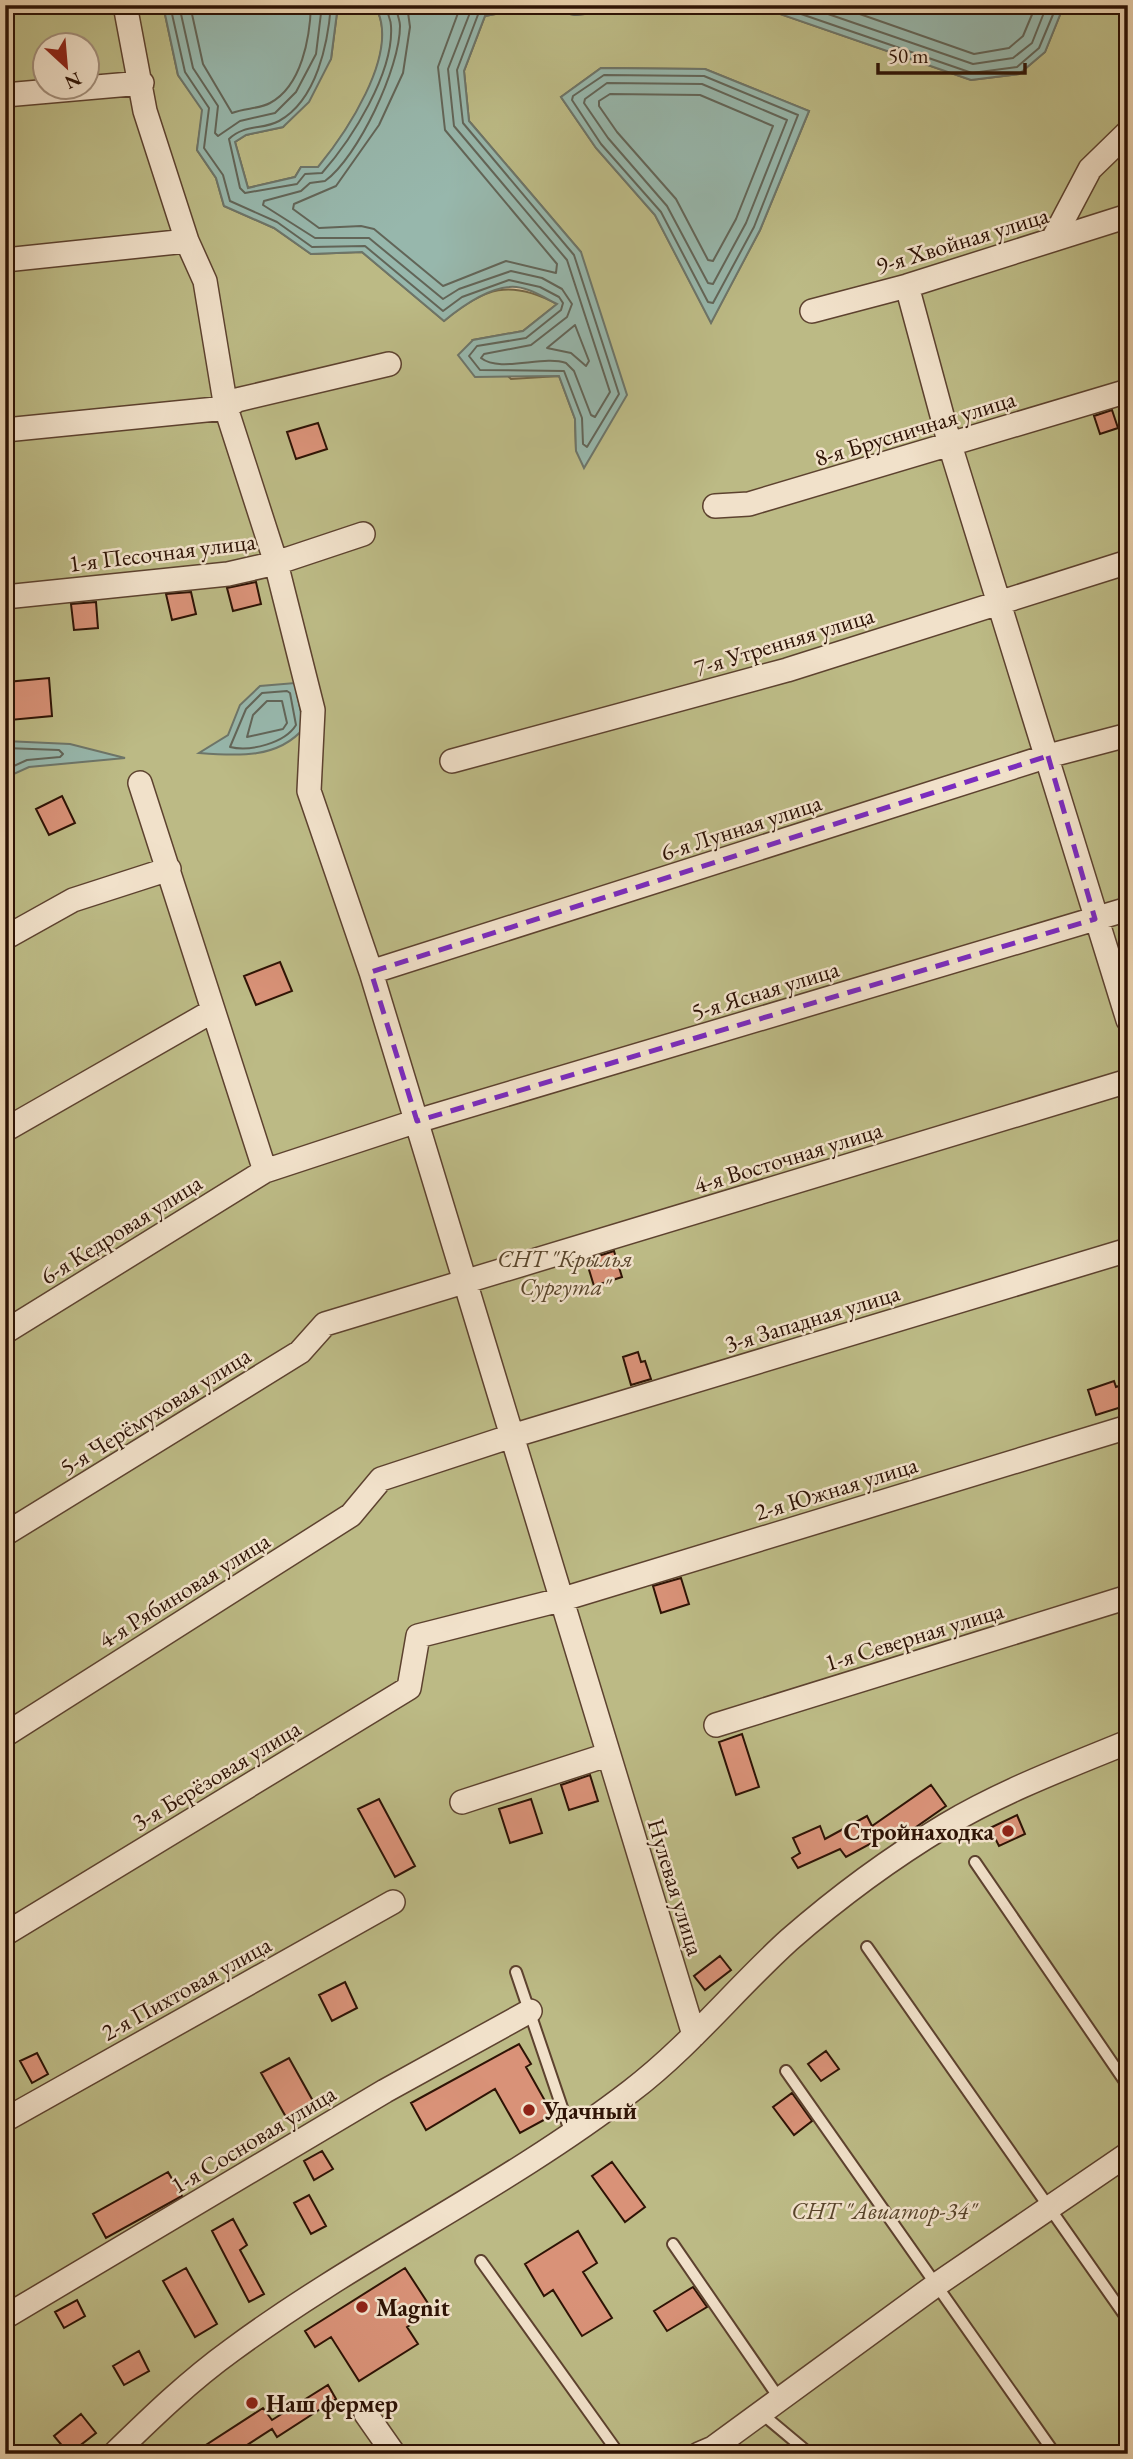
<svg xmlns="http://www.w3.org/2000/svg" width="1133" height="2459" font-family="'EB Garamond',serif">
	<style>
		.green { fill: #bcba85; stroke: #756645; stroke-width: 2; fill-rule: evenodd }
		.water { fill: #97b7ac; stroke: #6d7569; stroke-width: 2 }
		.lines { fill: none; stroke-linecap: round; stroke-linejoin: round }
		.shore { stroke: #626558; stroke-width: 2 }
		.building { fill: #d99278; stroke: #2e1305; stroke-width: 2 }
		.lane-casing { stroke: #5d422f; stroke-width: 14 }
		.street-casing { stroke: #5d422f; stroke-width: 26 }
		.lane { stroke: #f1e1ca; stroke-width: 10 }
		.street { stroke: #f1e1ca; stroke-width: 23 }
		.marked { fill: none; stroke: #7b2cbf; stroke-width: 5; stroke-dasharray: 14 9; stroke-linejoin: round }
		.poi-dot { fill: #8f2418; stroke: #f1e1ca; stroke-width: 2.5 }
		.labels { text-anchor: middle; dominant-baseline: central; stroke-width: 5; stroke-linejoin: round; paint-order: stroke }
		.street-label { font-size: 24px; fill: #2e1305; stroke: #f1e1ca }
		.park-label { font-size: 24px; font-style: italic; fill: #59452b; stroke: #f1e1ca }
		.poi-label { font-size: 24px; font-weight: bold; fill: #2e1305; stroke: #f1e1ca; text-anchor: start }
	</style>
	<rect width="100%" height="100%" fill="#e9d1ad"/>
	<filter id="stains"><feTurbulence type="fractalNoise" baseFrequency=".00286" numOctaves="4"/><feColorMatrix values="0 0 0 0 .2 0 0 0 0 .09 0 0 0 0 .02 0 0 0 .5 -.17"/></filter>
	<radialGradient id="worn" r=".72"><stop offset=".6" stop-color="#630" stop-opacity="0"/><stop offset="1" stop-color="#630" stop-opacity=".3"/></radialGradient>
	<path class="green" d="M5 5H163L178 75 203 110 197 150 216 178 224 206 274 228 311 254 362 252 444 321C485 287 510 279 557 304L523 331 473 340 511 379 559 376 575 419 576 451 581 252 469 121 464 71 485 16 533 7 575 15 634 9 640 5H754L971 80 1019 74 1045 52 1064 5H1128V2454H5ZM46 46H88V88H46ZM601 68 705 69 809 111 760 230 711 322 655 215 596 148 561 97Z
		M338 5H381L378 12C398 58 346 133 318 168L301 167 295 177 248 188 235 142 246 135 283 127 331 59Z"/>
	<path class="water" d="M163 5H338L331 59 309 102 283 127 246 135 235 142 248 188 295 177 301 167H318C346 133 397 57 378 12L381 5H640L634 9 575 15 533 7 485 16 464 71 469 121 581 252 627 395 584 468 576 451 575 419 559 376 475 377 458 355 473 340 523 331 557 304C543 297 525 285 509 287 486 289 461 307 444 321L362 252 311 254 274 228 224 206 216 178 197 150 202 110 178 75Z
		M754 5H1064L1045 52 1019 74 971 80Z
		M601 68 705 69 809 111 760 230 711 323 655 215 596 148 561 97Z
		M295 683 304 728C278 759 237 756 199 753L228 735 240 705 260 686Z
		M5 741 70 744 125 758 29 767 5 778Z"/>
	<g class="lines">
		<path class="shore" d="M170 5 185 72 209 108 204 148 223 175 230 201 277 222 312 247 365 246 443 311 462 297 509 280 540 287 559 297 563 303 561 310 526 338 477 346 469 356 480 370 564 371 582 418 583 444 587 447 619 394 574 255 463 123 457 70 479 12 504 5
			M179 5 193 68 218 106 215 133 218 136 240 121 275 113 296 92 316 54 322 5
			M190 5 203 64 232 113C244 108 259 109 270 103 302 86 310 37 311 5
			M331 5C328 43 317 100 279 121 263 130 244 124 229 139L240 188 245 193 297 184 305 174 322 173C352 139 394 73 391 26 391 18 386 14 387 5
			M396 5C396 13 400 19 400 26 400 68 358 157 325 181L310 183 301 191 264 201 263 205 315 238H369L443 299 459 289 511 271 542 278 562 289 572 304 567 317 531 345 484 354 481 358C500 373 543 355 566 363L574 371 591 415 595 417 610 392 567 260 454 126 448 69 473 5
			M407 5 410 27 403 73 379 125 336 186 294 204 293 209 319 228 361 226 374 229 443 286 506 261 556 273 557 264 445 130 438 67 461 5
			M775 5 972 73 1017 67 1039 48 1057 5
			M802 5 973 64 1013 58 1032 43 1047 5
			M834 5 974 54 1009 48 1023 36 1036 5
			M604 75 704 76 798 115 754 227 713 303 708 302 661 212 601 144 572 100 573 96Z
			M607 83 702 84 787 120 746 223 713 284 708 283 667 206 608 138 584 103 585 99Z
			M610 94 700 95 773 126 736 219 713 261 708 260 676 199 617 132 599 106V101Z
			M575 325 589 361 586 366 571 353 547 348Z
			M287 691 290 693 296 725C285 743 250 752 230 747L246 709 262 693Z
			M282 701 287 723 283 729 247 737 253 715 267 701Z
			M5 748 59 750 63 754 60 757 27 760 5 770"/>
	</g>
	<path class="building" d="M1112 410 1118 428 1100 434 1094 416Z
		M318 423 327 449 296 459 287 432Z
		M256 582 261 604 233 611 227 588Z
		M191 592 196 614 172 620 166 594Z
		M96 602 98 628 74 630 71 604Z
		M49 678 52 716 10 720 7 682Z
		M62 796 75 823 49 835 36 809Z
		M280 962 292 991 256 1005 244 976Z
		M614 1251 622 1277 594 1286 586 1260Z
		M638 1352 641 1362 645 1361 651 1379 631 1385 623 1357Z
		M1114 1381 1116 1387 1128 1383V1405L1096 1415 1088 1390Z
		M681 1578 689 1604 661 1613 653 1586Z
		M742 1734 759 1787 736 1795 719 1742Z
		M590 1775 598 1801 569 1810 561 1785Z
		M931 1785 946 1806 906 1834 901 1827 846 1857 840 1849 798 1868 792 1858 800 1853 793 1838 820 1826 825 1839 867 1816 872 1826Z
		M379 1799 415 1866 395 1877 358 1809Z
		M531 1799 542 1833 510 1843 499 1809Z
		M1017 1815 1025 1834 999 1846 990 1828Z
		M720 1956 731 1970 705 1990 694 1976Z
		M345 1982 357 2008 332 2021 319 1995Z
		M519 2044 531 2064 526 2067 553 2115 520 2133 495 2089 426 2130 411 2103Z
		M826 2051 839 2069 821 2081 808 2064Z
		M37 2053 48 2074 32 2083 20 2061Z
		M289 2058 313 2101 286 2117 261 2073Z
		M792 2093 812 2121 794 2135 773 2107Z
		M322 2151 333 2169 314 2180 304 2161Z
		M612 2162 645 2207 625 2222 592 2176Z
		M168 2172 182 2196 106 2238 93 2214Z
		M309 2195 326 2226 311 2234 294 2203Z
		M233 2219 247 2245 240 2250 264 2294 249 2302 212 2231Z
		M578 2231 597 2263 583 2272 612 2318 582 2336 553 2290 544 2296 525 2264Z
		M186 2268 217 2324 195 2337 163 2281Z
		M405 2268 433 2311 407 2327 418 2344 359 2381 331 2337 315 2347 305 2331Z
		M693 2287 707 2307 667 2331 654 2311Z
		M77 2300 85 2316 64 2328 55 2312Z
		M139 2351 149 2371 124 2385 113 2366Z
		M328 2385 336 2399 277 2437 272 2429 233 2454H192L263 2408 272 2420Z
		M81 2414 96 2433 69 2454 54 2436Z"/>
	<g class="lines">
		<g class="lane-casing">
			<path id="lane" d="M975 1862 1128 2086
				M867 1947 1128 2320
				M516 1972 571 2134
				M786 2071 1055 2454
				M673 2244 779 2398
				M481 2261 619 2454
				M761 2413 810 2454"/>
		</g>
		<g class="street-casing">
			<path id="street" d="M125 5 145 111 187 241 205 281 226 408 276 563 313 710 309 791 371 972 694 2035
				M5 95 142 83
				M1053 239 1090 169 1128 132
				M5 260 187 241
				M907 286 950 445 1128 1020
				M812 311 907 286 1128 216
				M5 430 226 408 237 400 389 364
				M715 506 749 504 1128 391
				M5 597 228 574 276 563 363 534
				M452 761 787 670 1128 562
				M140 783 265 1171
				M5 938 73 900 169 869
				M371 972 1048 756 1128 735
				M5 1130 211 1012
				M5 1332 265 1171 417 1121 1128 909
				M5 1534 300 1352 325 1324 1128 1081
				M716 1725 1128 1597
				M5 1735 351 1515 381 1479 512 1436 1128 1250
				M462 1802 607 1755
				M5 1934 409 1688 418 1636 560 1600 1128 1427
				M5 2120 393 1902
				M5 2317 385 2091 530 2011
				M366 2414 394 2454
				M114 2454C152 2417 189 2381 232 2350 359 2256 505 2188 631 2091 689 2047 735 1989 789 1940 837 1898 891 1858 946 1825 1003 1791 1067 1767 1128 1742
				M699 2454 713 2448 936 2285 1128 2154"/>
		</g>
		<use href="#lane" class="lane"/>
		<use href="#street" class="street"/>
	</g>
	<path class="marked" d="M1048 756 1095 919 417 1121 371 972Z"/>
	<g class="poi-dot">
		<circle cx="1008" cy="1831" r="7"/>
		<circle cx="529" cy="2110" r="7"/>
		<circle cx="362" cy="2307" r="7"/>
		<circle cx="252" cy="2403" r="7"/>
	</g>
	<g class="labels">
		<g class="street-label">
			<text transform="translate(962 240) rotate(-17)">9-я Хвойная улица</text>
			<text transform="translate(915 428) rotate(-17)">8-я Брусничная улица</text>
			<text transform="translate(162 552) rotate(-7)">1-я Песочная улица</text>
			<text transform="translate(784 641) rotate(-17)">7-я Утренняя улица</text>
			<text transform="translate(741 827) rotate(-18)">6-я Лунная улица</text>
			<text transform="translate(765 990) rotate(-17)">5-я Ясная улица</text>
			<text transform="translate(788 1157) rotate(-17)">4-я Восточная улица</text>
			<text transform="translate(121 1229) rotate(-32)">6-я Кедровая улица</text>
			<text transform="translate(812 1318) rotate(-17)">3-я Западная улица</text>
			<text transform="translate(155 1411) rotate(-32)">5-я Черёмуховая улица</text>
			<text transform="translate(836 1488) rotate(-17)">2-я Южная улица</text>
			<text transform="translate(184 1590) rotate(-32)">4-я Рябиновая улица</text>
			<text transform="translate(914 1636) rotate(-17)">1-я Северная улица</text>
			<text transform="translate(216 1775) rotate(-31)">3-я Берёзовая улица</text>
			<text transform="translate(676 1887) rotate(73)">Нулевая улица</text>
			<text transform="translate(186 1988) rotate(-29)">2-я Пихтовая улица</text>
			<text transform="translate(253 2139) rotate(-31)">1-я Сосновая улица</text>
		</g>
		<g class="park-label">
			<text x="565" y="1258">CНТ "Крылья<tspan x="565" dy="28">Сургута"</tspan></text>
			<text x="884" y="2210">СНТ "Авиатор-34"</text>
		</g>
		<g class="poi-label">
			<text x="994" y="1831" text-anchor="end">Стройнаходка</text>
			<text x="543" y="2110">Удачный</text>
			<text x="376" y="2307">Magnit</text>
			<text x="266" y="2403">Наш фермер</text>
		</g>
	</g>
	<rect width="1133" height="2459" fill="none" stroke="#e9d1ad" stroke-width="28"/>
	<rect x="7" y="7" width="1119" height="2445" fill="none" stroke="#2e1305" stroke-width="3.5"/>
	<rect x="14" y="14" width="1105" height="2431" fill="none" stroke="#2e1305" stroke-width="2"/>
	<g transform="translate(66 66) rotate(154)"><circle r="33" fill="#f1e1ca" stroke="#a38f7b" stroke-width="2"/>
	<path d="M0-5L12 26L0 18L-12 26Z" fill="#8f2418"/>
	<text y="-10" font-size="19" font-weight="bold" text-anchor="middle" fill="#2e1305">N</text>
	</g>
	<path d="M878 63v10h147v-10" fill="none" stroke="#2e1305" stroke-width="3.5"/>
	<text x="888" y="63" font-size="21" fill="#2e1305" stroke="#f1e1ca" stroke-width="5" paint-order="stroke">50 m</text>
	<rect width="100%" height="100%" filter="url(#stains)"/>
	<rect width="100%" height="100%" fill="url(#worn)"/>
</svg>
